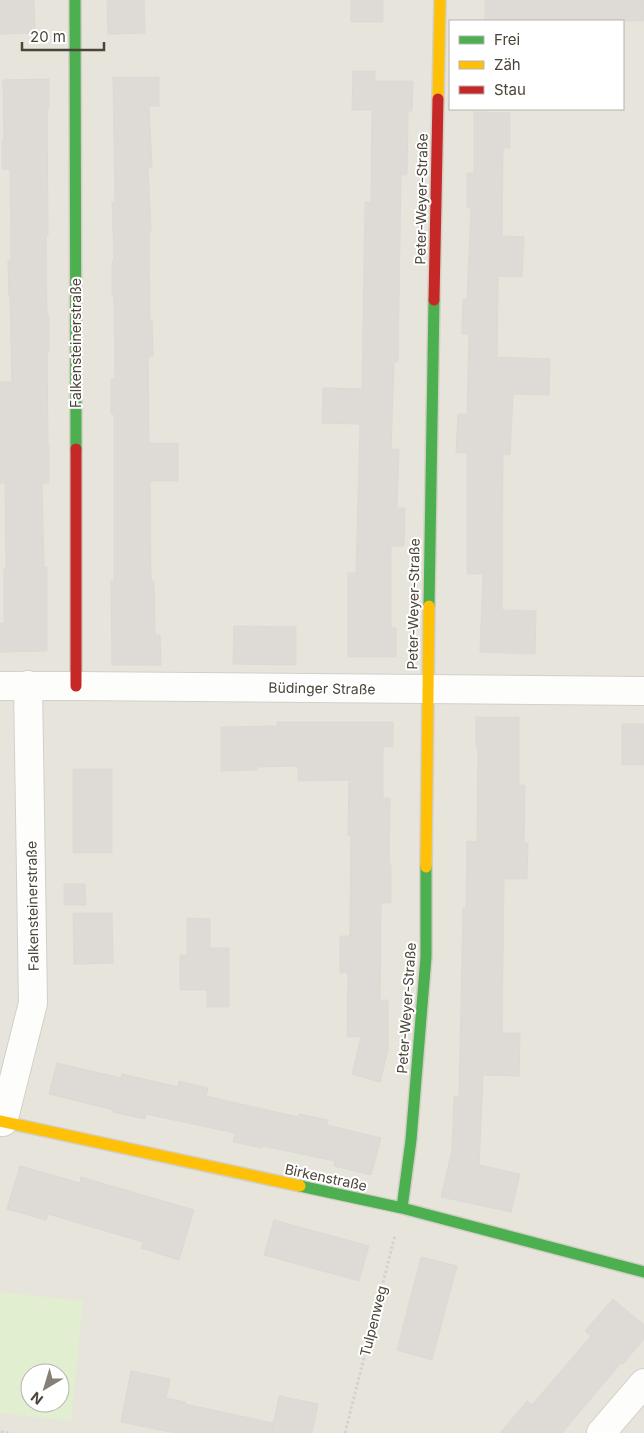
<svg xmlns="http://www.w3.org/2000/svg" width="644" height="1433" font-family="Inter,sans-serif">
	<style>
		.residential { fill: #e7e4dc; fill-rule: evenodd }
		.green { fill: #e1eecf; fill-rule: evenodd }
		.building { fill: #dedbd6; stroke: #dcd9d4 }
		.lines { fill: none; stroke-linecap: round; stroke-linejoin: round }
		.street-casing { stroke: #d2d0cb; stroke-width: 30 }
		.fast-casing { stroke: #d3cfc5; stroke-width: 14 }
		.slow-casing { stroke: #d3cfc5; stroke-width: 14 }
		.jam-casing { stroke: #d3cfc5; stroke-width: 14 }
		.path { stroke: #d3d2cc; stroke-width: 3; stroke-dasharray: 2.5 2.5; stroke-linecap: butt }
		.street { stroke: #fdfdfc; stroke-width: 28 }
		.fast { stroke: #4caf50; stroke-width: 11 }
		.slow { stroke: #ffc107; stroke-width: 11 }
		.jam { stroke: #c62828; stroke-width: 11 }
		.labels { text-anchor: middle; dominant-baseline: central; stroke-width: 4; stroke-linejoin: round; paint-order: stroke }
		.street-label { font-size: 14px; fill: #4b4439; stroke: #fff }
	</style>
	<rect width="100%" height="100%" fill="#f4f2ee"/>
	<path class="residential" d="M0 0H644V1433H0ZM450 21H623V109H450ZM30 1373H60V1403H30Z"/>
	<path class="green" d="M0 1292 83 1301 71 1421 0 1413ZM30 1373H60V1403H30Z"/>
	<path class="building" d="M0 0H34L35 33 0 34Z
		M107 0H144L145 33 108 34Z
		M351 0H383V22H351Z
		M485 0H644V21H485Z
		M353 71H375V81H413L412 111H408L407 175H401L398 362H394L391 449H399L397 508H405L404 546H391V628H396V657H348V573H356L360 424 322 423 323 388 362 389 365 202H371L372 110H352Z
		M113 77H159V106H149L152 168H148L151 231H149L150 320H152L153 356H148L149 443H178V481H150L151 581H154L155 635H160L161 665H112L111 581H114V414H111V379H115L114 296H112V261H114L112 202H115Z
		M49 79V108H47L48 235H46L47 316H49V351H47L48 446H49V483H42L44 567H47V651L0 652V623H4V568H6L5 483H0V382H12L10 296H9L8 261H11L10 169H2V140H4L3 80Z
		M474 112 510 113V148H503L502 236 524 237 522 277 498 276 497 357 550 359 549 395 513 394 510 455 503 454 502 610 536 611 535 654 480 652 483 574H467V453H456L458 414H467L469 334H462L463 299H467L471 208H467V173H474Z
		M234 626 296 627V665L233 664Z
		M476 717H519V785H525L524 843H528L527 879H504L502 1033H520L519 1076 483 1075 479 1165 520 1174 511 1212 441 1197 452 1150 454 1096 459 1097 463 908H466L467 841 477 842 478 747H476Z
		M277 722H393V747H383V798H390L389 865H391V903H381L380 1000H388V1050L380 1082 352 1074 361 1037H347L348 973H340V936H350L351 835H348L349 780 298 781V766L257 767V770L221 771V727L277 726Z
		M622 724H644V765H622Z
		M73 769H112V853H73Z
		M64 884H85L86 905H64Z
		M73 913H112L113 963 74 964Z
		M187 918 210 919V948H229V1007H207V990H180V955H187Z
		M57 1063 121 1078 122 1074 178 1087 179 1081 208 1088 206 1096 298 1117 299 1114 328 1120 327 1125 381 1138 371 1175 334 1166 335 1161 263 1146 262 1148 233 1142 235 1133 146 1114 145 1119 113 1112 114 1110 49 1094Z
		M20 1166 80 1183 81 1177 194 1210 179 1260 141 1248 143 1242 48 1214 46 1220 7 1209Z
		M274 1220 369 1246 359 1281 264 1255Z
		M421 1257 457 1266 432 1360 397 1350Z
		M613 1299 644 1325V1339L623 1364 622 1362 562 1433H500L527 1401 532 1405 591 1336 585 1331Z
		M131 1371 170 1379 166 1398 185 1402V1404L273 1423 272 1431 279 1396 318 1404 312 1433H175L121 1422Z"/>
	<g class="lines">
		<g class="street-casing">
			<path id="street" d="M0 686H76L644 691
				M3 1122 33 1003 28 685
				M601 1433 644 1383"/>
		</g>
		<g class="fast-casing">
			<path id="fast" d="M75 0 76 449
				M429 606 434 300
				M300 1186 402 1208 644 1272
				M402 1208 411 1140 426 957V867"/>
		</g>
		<g class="slow-casing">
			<path id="slow" d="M438 99 440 0
				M426 867 429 606
				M0 1121 300 1186"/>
		</g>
		<g class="jam-casing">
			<path id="jam" d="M434 300 438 99
				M76 449V686"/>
		</g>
		<path class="path" d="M2 1433V1432L9 1433
			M345 1433 395 1235"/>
		<use href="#street" class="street"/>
		<use href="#fast" class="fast"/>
		<use href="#slow" class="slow"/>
		<use href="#jam" class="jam"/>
	</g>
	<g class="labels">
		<g class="street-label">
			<text transform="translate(421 199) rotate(-89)">Peter-Weyer-Straße</text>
			<text transform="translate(75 343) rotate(-90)">Falkensteinerstraße</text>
			<text transform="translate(413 604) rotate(-89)">Peter-Weyer-Straße</text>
			<text transform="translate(322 688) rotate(1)">Büdinger Straße</text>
			<text transform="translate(32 906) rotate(-91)">Falkensteinerstraße</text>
			<text transform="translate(406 1008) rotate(-86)">Peter-Weyer-Straße</text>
			<text transform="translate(326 1177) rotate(12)">Birkenstraße</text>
			<text transform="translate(373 1321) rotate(-76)">Tulpenweg</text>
		</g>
	</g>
	<rect x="449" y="20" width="175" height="90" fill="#ffffff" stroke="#b7b4b0"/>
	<rect x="459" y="36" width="25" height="8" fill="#4caf50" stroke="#b7b4b0"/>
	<text x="494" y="45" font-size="15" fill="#4b4439">Frei</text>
	<rect x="459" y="61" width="25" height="8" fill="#ffc107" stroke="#b7b4b0"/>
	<text x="494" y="70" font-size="15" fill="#4b4439">Zäh</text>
	<rect x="459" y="86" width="25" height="8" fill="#c62828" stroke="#b7b4b0"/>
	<text x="494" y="95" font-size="15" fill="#4b4439">Stau</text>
	<g transform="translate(45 1388) rotate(218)"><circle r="24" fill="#ffffff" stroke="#b7b4b0"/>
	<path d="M0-4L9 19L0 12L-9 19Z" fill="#868178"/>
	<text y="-8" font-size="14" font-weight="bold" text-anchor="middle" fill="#4b4439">N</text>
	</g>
	<path d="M22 42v8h82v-8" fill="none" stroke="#4b4439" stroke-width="2.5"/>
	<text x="30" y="42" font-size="15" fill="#4b4439" stroke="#ffffff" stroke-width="4" paint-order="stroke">20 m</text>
</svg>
